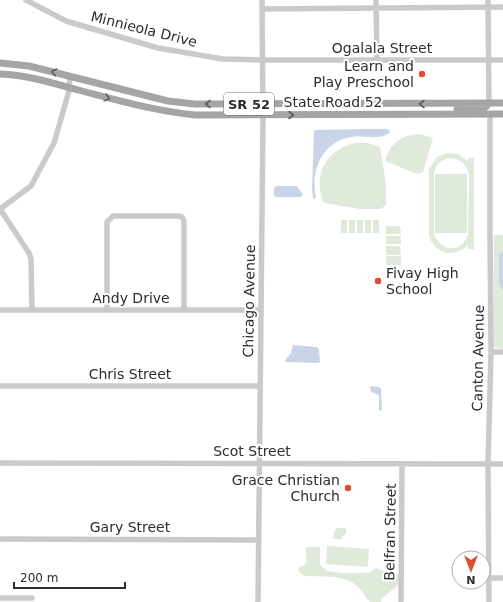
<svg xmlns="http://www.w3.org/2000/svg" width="503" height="602" font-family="'DejaVu Sans',sans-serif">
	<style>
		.green { fill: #e0eadb; fill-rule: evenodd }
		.water { fill: #c8d5e9 }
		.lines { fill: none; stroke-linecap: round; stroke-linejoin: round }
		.minor { stroke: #cacaca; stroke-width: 5.5 }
		.major { stroke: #a5a5a5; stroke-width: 7 }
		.oneway { stroke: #5d5d5d }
		.poi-dot { fill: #dc4d36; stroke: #fff; stroke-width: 1.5 }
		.labels { text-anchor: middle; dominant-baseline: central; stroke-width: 4; stroke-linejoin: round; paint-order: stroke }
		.shield { fill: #fff; stroke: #6c6c6c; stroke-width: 1 }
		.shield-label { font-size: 13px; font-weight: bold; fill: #2d2d2d }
		.street-label { font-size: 14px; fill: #2d2d2d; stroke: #fff }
		.poi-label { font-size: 14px; fill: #2d2d2d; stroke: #fff; text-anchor: end }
	</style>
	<rect width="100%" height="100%" fill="#fff"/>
	<path class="green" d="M419 134 433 138 423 172 417 174 385 161C389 144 402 135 419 134Z
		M355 143H368L380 147 386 184V205L381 209H360L324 203C312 175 326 150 355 143Z
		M447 153 458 154 468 161V158H474V249H468V245C455 258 435 255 429 236V169L437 157ZM448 158C460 158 467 164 469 175L468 235C461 254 440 252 434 233V173C436 165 441 160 448 158Z
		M435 174H467V233H435Z
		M341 220H347V233H341Z
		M349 220H355V233H349Z
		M357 220H363V233H357Z
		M365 220H371V233H365Z
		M373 220H379V233H373Z
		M386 226H400L401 234H386Z
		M494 235H503V349L495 348 493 343Z
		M386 236H401V244H386Z
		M386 246H400L401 255H386Z
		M386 256H401V265H386Z
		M336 528H346V534L342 536V539H333L334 532Z
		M327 546 369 549 368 567 326 564Z
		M306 547H320V565L327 571 343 573H359L370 572 376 568 389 573 399 574V585L382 598 381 602H370C365 598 363 591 358 587 343 573 323 578 304 576L298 571 299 567 306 564C307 558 305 553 306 547Z"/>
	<path class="water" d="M365 129H388L390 132C382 141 363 135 352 137 322 141 310 171 316 198L313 199 312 188 314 130Z
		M277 186H297L303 195 301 197H276L274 195V188Z
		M503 252V290L499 285V254Z
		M293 345 317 347 319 350 320 362 318 363 285 362 286 359 291 353Z
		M371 386 379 387 381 389 382 410 381 411 379 410V395L371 392 370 388Z"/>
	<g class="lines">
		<path class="minor" d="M26 0 66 21 158 48 223 59 262 60H503
			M376 0 377 60
			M488 0 489 104
			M262 9 503 7
			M0 209 31 186 54 143 69 91 70 76
			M0 209 29 253 31 259 32 310
			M0 310H261
			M107 310V222L113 216H178L182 217 184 221V310
			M491 352H503
			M0 386H260
			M0 463 503 464
			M0 539 259 540
			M489 578H503
			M0 598H32
			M401 601 402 464
			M258 602 263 119 262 0
			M489 602 488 464 491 352 490 237V114"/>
		<path class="major" d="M0 63 29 66 168 101 195 104 503 103
			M0 74C27 75 53 83 78 90 117 100 155 111 195 115L503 114
			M457 109C468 109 482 112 489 104"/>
	</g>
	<defs><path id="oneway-chevron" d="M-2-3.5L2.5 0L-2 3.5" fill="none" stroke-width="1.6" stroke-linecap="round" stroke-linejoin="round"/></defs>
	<g class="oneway">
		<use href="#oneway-chevron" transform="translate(54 72) rotate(-167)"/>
		<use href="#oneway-chevron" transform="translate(107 98) rotate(15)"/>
		<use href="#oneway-chevron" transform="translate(208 104) rotate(180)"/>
		<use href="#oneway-chevron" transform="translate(422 104) rotate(-180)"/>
		<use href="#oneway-chevron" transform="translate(291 115)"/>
	</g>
	<g class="poi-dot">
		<circle cx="422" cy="74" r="4"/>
		<circle cx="378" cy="281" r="4"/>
		<circle cx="348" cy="488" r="4"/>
	</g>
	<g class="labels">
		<rect class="shield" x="224" y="93" width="50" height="22" rx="3"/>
		<g class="shield-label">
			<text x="249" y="104">SR 52</text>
		</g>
		<g class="street-label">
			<text transform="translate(144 29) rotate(14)">Minnieola Drive</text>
			<text x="382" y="48">Ogalala Street</text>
			<text x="333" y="102">State Road 52</text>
			<text x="131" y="298">Andy Drive</text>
			<text transform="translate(249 301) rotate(-89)">Chicago Avenue</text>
			<text transform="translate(478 358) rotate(-89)">Canton Avenue</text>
			<text x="130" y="374">Chris Street</text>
			<text x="252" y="451">Scot Street</text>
			<text x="130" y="527">Gary Street</text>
			<text transform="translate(390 532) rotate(-89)">Belfran Street</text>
		</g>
		<g class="poi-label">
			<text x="414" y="66">Learn and<tspan x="414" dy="16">Play Preschool</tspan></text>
			<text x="386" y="273" text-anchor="start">Fivay High<tspan x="386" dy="16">School</tspan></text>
			<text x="340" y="480">Grace Christian<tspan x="340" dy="16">Church</tspan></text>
		</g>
	</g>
	<g transform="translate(471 570) rotate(180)"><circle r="19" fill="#ffffff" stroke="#ababab"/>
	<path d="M0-3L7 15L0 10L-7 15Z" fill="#dc4d36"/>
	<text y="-6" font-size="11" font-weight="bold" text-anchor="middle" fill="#2d2d2d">N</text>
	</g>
	<path d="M14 582v6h111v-6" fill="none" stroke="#2d2d2d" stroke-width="2"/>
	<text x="20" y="582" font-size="12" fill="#2d2d2d" stroke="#ffffff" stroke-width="3" paint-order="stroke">200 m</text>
</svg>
